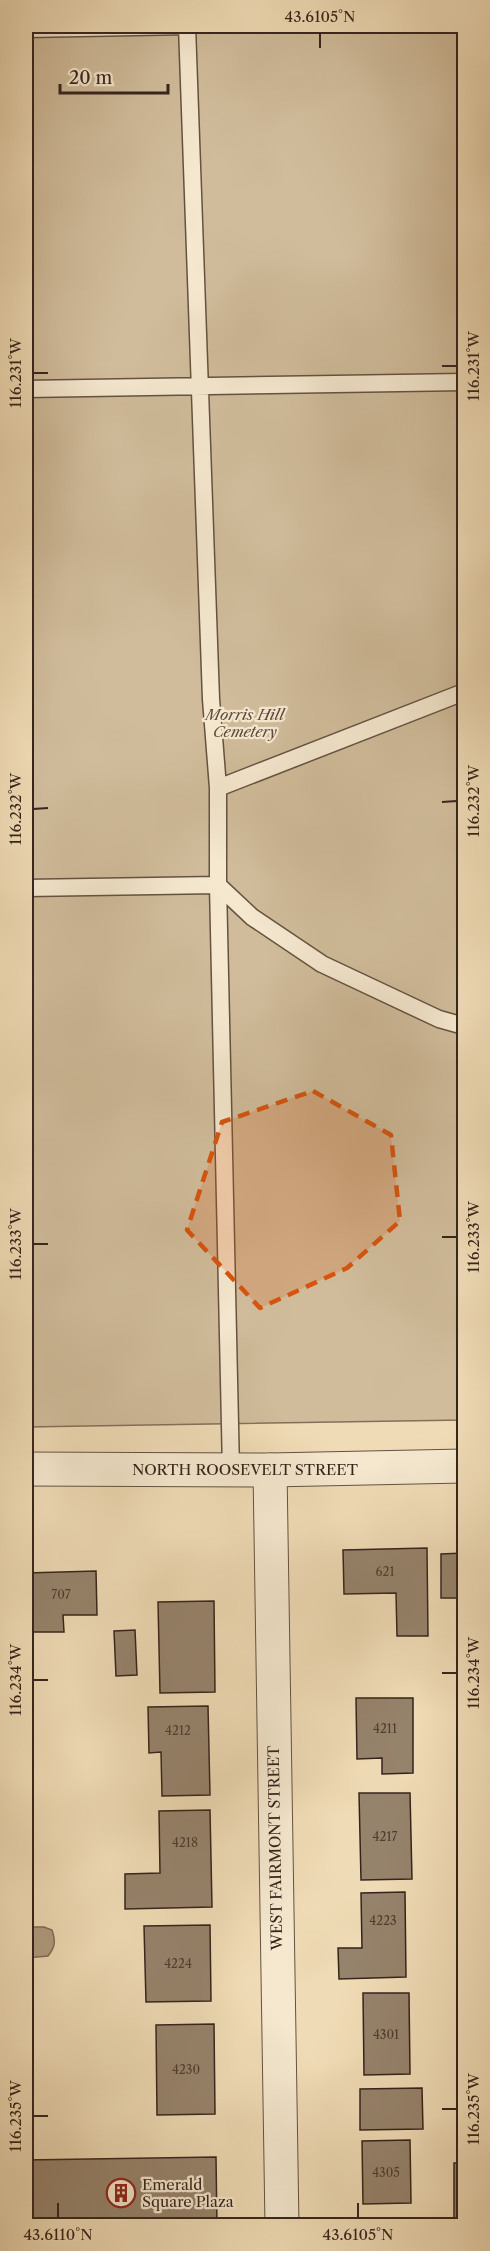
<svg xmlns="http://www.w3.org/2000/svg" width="490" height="2251" font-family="'Libre Caslon Text',serif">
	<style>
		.green { fill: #d0bc9b; stroke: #83705c; stroke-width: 1.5 }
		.water { fill: #b09d81; stroke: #7f6d59; stroke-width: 1.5 }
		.building { fill: #96836c; stroke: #36241c; stroke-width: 1.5 }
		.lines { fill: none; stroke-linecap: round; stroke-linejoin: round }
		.service-casing { stroke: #645242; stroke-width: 19 }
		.minor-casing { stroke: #645242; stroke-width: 35 }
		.tertiary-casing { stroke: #645242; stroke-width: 35 }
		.service { stroke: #f5e8cf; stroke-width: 16 }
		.minor { stroke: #f5e8cf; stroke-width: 33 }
		.tertiary { stroke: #f5e8cf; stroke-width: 33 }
		.marked { fill: #d6540e; fill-opacity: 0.2; stroke: #d6540e; stroke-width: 4.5; stroke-dasharray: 12 8; stroke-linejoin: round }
		.ticks { fill: none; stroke: #36241c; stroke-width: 2 }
		.labels { text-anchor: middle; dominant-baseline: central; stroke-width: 4.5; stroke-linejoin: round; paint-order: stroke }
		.number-label { font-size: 12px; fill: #4e3c30 }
		.park-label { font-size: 15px; font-style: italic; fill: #5c4a3c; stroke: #f5e8cf }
		.street-label { font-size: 15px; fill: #36241c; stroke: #f5e8cf }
		.poi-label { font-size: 15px; fill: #36241c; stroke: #f5e8cf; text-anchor: start }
		.neatline { fill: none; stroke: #36241c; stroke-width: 2 }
		.ticks-label { font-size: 15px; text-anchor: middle; fill: #36241c }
	</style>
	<rect width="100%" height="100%" fill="#efdbb5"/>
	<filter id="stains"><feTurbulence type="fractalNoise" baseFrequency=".00333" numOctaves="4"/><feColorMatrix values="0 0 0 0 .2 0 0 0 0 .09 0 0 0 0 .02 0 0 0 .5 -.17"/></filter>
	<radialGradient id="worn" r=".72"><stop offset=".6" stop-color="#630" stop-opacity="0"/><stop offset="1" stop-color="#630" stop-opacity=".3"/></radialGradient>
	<path class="green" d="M26 26H464V1420L26 1427Z"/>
	<path class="water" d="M26 1927H44L52 1930C56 1942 55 1947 48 1956L26 1958Z"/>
	<path class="building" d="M427 1548 428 1636H397L396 1593 344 1594 343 1550Z
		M464 1553V1598H441V1554Z
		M96 1571 97 1615H63L64 1632H26V1573Z
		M214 1601 215 1692 160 1693 158 1602Z
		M135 1630 137 1675 116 1676 114 1631Z
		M356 1698H413V1773L382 1774V1758L357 1759Z
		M208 1706 210 1795 162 1796 161 1752 149 1753 148 1707Z
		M359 1793H410L412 1879 361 1880Z
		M210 1810 212 1907 125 1909V1874L160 1873 159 1811Z
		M405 1892 406 1977 339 1979 338 1948H362L361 1893Z
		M210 1925 211 2001 146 2002 144 1926Z
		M363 1993H409L410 2074 364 2075Z
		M214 2024 215 2114 157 2115 156 2025Z
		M422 2088 423 2129 360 2130V2089Z
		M410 2140 411 2203 363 2204 362 2141Z
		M216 2157 217 2226H26V2160Z
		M454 2163H464V2225H454Z"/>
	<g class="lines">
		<g class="service-casing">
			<path id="service" d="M187 26 211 699 218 788V885L231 1470
				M26 29 189 26
				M26 389 464 382
				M218 788 464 692
				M26 888 218 885 252 917 322 964 439 1019 464 1026"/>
		</g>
		<g class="minor-casing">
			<path id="minor" d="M270 1470 282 2226"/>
		</g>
		<g class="tertiary-casing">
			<path id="tertiary" d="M26 1469 270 1470 464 1466"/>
		</g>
		<use href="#service" class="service"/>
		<use href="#minor" class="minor"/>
		<use href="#tertiary" class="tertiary"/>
	</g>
	<path class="marked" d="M313 1091 391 1135 400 1221 347 1268 260 1308 187 1230 222 1122Z"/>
	<path class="ticks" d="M320 33V48M442 366H457M33 373H48M442 802 457 801M33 809 48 808M442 1237H457M33 1244H48M442 1673H457M33 1680H48M442 2109H457M33 2116H48M58 2203V2218M358 2203V2218"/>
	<defs>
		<g id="building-ring" transform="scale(1.5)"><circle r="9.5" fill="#f5e8cf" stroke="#8f2418" stroke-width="1.5"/><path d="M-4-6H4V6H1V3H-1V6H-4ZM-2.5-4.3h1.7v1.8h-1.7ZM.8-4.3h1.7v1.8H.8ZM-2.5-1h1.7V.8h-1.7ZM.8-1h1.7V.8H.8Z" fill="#8f2418"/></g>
	</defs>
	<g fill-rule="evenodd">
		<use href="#building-ring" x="121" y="2193"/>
	</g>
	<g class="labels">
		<g class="number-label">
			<text x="385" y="1571">621</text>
			<text x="61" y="1594">707</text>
			<text x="385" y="1728">4211</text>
			<text x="178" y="1730">4212</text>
			<text x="385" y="1836">4217</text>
			<text x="185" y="1842">4218</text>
			<text x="383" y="1920">4223</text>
			<text x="178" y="1963">4224</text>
			<text x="386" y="2034">4301</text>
			<text x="186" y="2069">4230</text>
			<text x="386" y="2172">4305</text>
		</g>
		<g class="park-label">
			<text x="245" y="714">Morris Hill<tspan x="245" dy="17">Cemetery</tspan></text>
		</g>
		<g class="street-label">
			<text x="245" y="1469">NORTH ROOSEVELT STREET</text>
			<text transform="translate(275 1848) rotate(-91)">WEST FAIRMONT STREET</text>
		</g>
		<g class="poi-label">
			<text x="142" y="2184">Emerald<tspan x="142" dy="17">Square Plaza</tspan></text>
		</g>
	</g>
	<rect width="490" height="2251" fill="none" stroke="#efdbb5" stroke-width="66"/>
	<path d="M60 84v9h108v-9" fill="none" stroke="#36241c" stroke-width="3"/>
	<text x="69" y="84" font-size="18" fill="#36241c" stroke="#f5e8cf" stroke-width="4.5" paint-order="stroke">20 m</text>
	<rect x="33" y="33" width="424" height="2185" class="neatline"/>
	<g class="ticks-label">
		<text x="320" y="22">43.6105°N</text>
		<text transform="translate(474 366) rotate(-90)" y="5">116.231°W</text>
		<text transform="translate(16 373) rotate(-90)" y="5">116.231°W</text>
		<text transform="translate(474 801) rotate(-90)" y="5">116.232°W</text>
		<text transform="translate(16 809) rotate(-90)" y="5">116.232°W</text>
		<text transform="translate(474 1237) rotate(-90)" y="5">116.233°W</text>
		<text transform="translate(16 1244) rotate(-90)" y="5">116.233°W</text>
		<text transform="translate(474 1673) rotate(-90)" y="5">116.234°W</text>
		<text transform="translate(16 1680) rotate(-90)" y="5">116.234°W</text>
		<text transform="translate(474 2109) rotate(-90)" y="5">116.235°W</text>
		<text transform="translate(16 2116) rotate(-90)" y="5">116.235°W</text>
		<text x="58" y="2240">43.6110°N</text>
		<text x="358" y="2240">43.6105°N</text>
	</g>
	<rect width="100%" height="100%" filter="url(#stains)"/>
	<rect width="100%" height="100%" fill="url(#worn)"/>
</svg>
